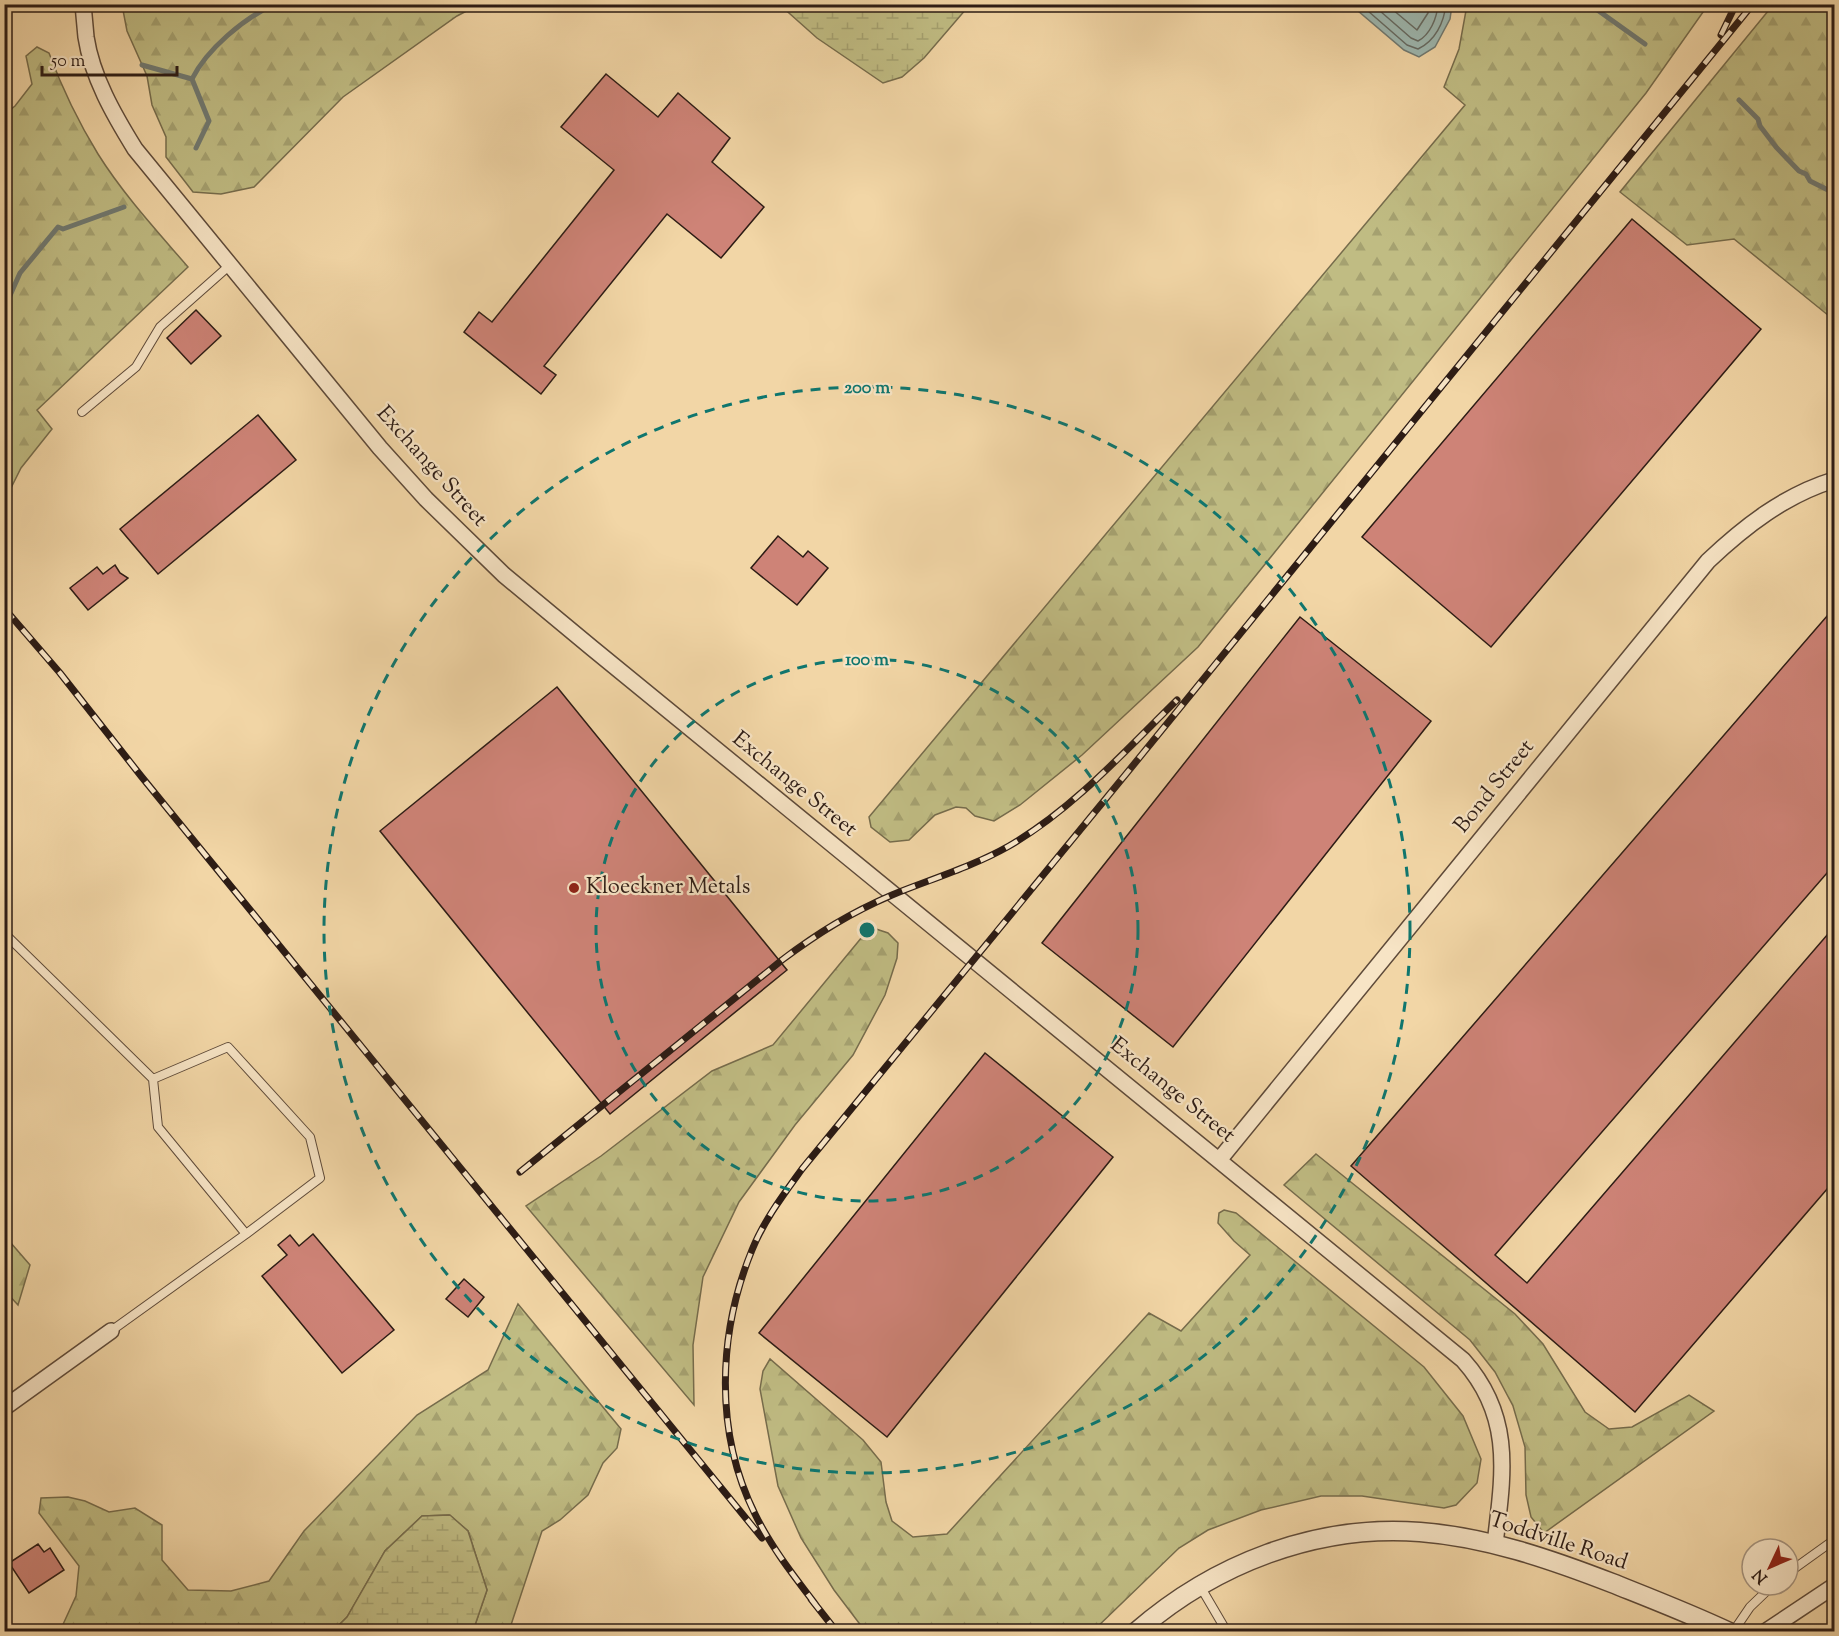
<svg xmlns="http://www.w3.org/2000/svg" width="1839" height="1636" font-family="'Sorts Mill Goudy',serif">
	<style>
		.forest { fill: url(#forest-firs); stroke: #766c4c; stroke-width: 1.5 }
		.wetland { fill: url(#wetland-marsh); stroke: #766c4c; stroke-width: 1.5 }
		.water { fill: #9db7af; stroke: #707971; stroke-width: 1.5 }
		.lines { fill: none; stroke-linecap: round; stroke-linejoin: round }
		.shore { stroke: #656a62; stroke-width: 1.5 }
		.stream { stroke: #707971; stroke-width: 5 }
		.building { fill: #ce8377; stroke: #2d1c15; stroke-width: 1.5 }
		.service-casing { stroke: #5e4a39; stroke-width: 10 }
		.minor-casing { stroke: #5e4a39; stroke-width: 18 }
		.tertiary-casing { stroke: #5e4a39; stroke-width: 21 }
		.service { stroke: #f7e4c5; stroke-width: 8 }
		.minor { stroke: #f7e4c5; stroke-width: 15 }
		.tertiary { stroke: #f7e4c5; stroke-width: 18 }
		.rail-casing { stroke: #2d1c15; stroke-width: 7 }
		.rail { stroke: #f7e4c5; stroke-width: 4.5; stroke-dasharray: 14; stroke-linecap: butt }
		.ring { fill: none; stroke: #0f766e; stroke-width: 3; stroke-dasharray: 10 8 }
		.poi-dot { fill: #8f2418; stroke: #f7e4c5; stroke-width: 2 }
		.labels { text-anchor: middle; dominant-baseline: central; stroke-width: 4.5; stroke-linejoin: round; paint-order: stroke }
		.street-label { font-size: 22px; fill: #2d1c15; stroke: #f7e4c5 }
		.poi-label { font-size: 22px; fill: #2d1c15; stroke: #f7e4c5; text-anchor: start }
		.centre { fill: #0f766e; stroke: #f7e4c5; stroke-width: 3 }
		.ring-label { font-size: 18px; text-anchor: middle; font-weight: bold; fill: #0f766e; stroke: #f7e4c5; stroke-width: 4.5; stroke-linejoin: round; paint-order: stroke }
	</style>
	<defs>
		<pattern id="forest-firs" width="22" height="20" patternUnits="userSpaceOnUse" patternTransform="scale(1.5)"><rect width="22" height="20" fill="#c0bc83"/><path d="M5 1l3.5 6h-7zM16 11l3.5 6h-7z" fill="#a5a170"/></pattern>
		<pattern id="wetland-marsh" width="20" height="14" patternUnits="userSpaceOnUse" patternTransform="scale(1.5)"><rect width="20" height="14" fill="#c0bc83"/><path d="M1 5h8M5 5V1M11 12h8M15 12V8" fill="none" stroke="#a5a170"/></pattern>
	</defs>
	<rect width="100%" height="100%" fill="#f2d6a6"/>
	<filter id="stains"><feTurbulence type="fractalNoise" baseFrequency=".00333" numOctaves="4"/><feColorMatrix values="0 0 0 0 .2 0 0 0 0 .09 0 0 0 0 .02 0 0 0 .5 -.17"/></filter>
	<radialGradient id="worn" r=".72"><stop offset=".6" stop-color="#630" stop-opacity="0"/><stop offset="1" stop-color="#630" stop-opacity=".3"/></radialGradient>
	<path class="forest" d="M122 5V4L478 5 457 16 343 97 254 187 221 194 193 192 166 157V137L152 105 147 76 127 31Z
		M1467 5H1708L1646 93 1198 647 1082 755 1020 805 994 821 975 816 966 808 956 807 935 815 909 840 890 842 871 827 869 817 1465 105 1444 87 1459 49Z
		M1773 5H1834V320L1734 239 1687 245 1620 192Z
		M37 47 49 53C62 88 79 123 98 154 123 194 157 231 188 267L37 410 52 429 21 468 5 500V114L15 106 32 84 26 56Z
		M876 929 888 933 898 943 897 958 885 995 853 1055 795 1125 739 1202 703 1277 693 1345 694 1405 526 1206 601 1156 712 1071 773 1045 867 931Z
		M1316 1154 1515 1314 1543 1344 1585 1412 1609 1429 1632 1427 1689 1395 1714 1411 1544 1533 1531 1517 1526 1495 1525 1447 1513 1406 1495 1372 1470 1340 1284 1185Z
		M1224 1210 1236 1213 1424 1367 1463 1416 1481 1459 1477 1483 1456 1505 1444 1508 1362 1496H1321L1261 1510 1208 1530 1179 1548 1093 1631H865L834 1590 801 1538 778 1486 760 1389 763 1371 770 1359 863 1440 881 1462 886 1502 892 1521 913 1537 947 1534 1149 1313 1181 1331 1250 1255 1234 1241 1218 1223 1219 1213Z
		M4 1235 30 1265 18 1305 5 1291Z
		M518 1304 621 1429 617 1448 603 1463 588 1495 560 1520 542 1531 509 1631H473L487 1590 468 1531 449 1515 422 1516 385 1551 347 1617 333 1631H60L76 1596 79 1566 39 1513 41 1498 68 1497 85 1501 109 1512 135 1508 162 1525V1560L188 1590 231 1591 269 1581 304 1531 417 1415 488 1370Z"/>
	<path class="wetland" d="M780 5H967V8L924 58 902 77 883 83 817 38Z
		M450 1515 468 1531 487 1590 473 1631H333L347 1617 385 1551 422 1516Z"/>
	<path class="water" d="M1351 5H1452L1450 19 1435 47 1419 57 1404 50Z"/>
	<g class="lines">
		<path class="shore" d="M1360 4 1407 45 1418 49C1435 41 1444 23 1446 4
			M1372 4 1411 38 1418 41C1430 35 1437 18 1438 4
			M1386 4 1417 30 1428 13 1429 4"/>
		<path class="stream" d="M1589 4 1645 44
			M142 65 192 79
			M192 79C207 49 244 18 275 4
			M192 79 209 121 196 148
			M1739 100 1758 119 1760 126 1776 147 1799 171 1806 174 1810 181 1834 193
			M4 309 20 273 58 227 63 229 124 207"/>
	</g>
	<path class="building" d="M606 74 658 117 678 93 730 138 712 162 764 207 721 258 667 214 544 366 556 375 541 394 464 332 479 312 492 322 614 170 561 127Z
		M1632 219 1761 329 1491 647 1362 537Z
		M196 310 221 336 191 364 167 338Z
		M258 415 296 460 158 574 120 529Z
		M778 536 803 557 808 551 828 568 797 605 751 568Z
		M115 565 120 573 128 578 88 610 70 588 97 567 103 574Z
		M1834 608V865L1495 1255 1527 1283 1834 927V1181L1635 1412 1351 1166Z
		M1300 617 1431 721 1173 1047 1042 943Z
		M557 687 787 970 610 1114 380 831Z
		M985 1053 1113 1157 887 1437 759 1333Z
		M313 1234 394 1330 342 1373 262 1276 287 1255 278 1245 290 1235 299 1246Z
		M464 1279 484 1297 468 1317 446 1299Z
		M38 1544 44 1552 50 1548 64 1570 29 1593 9 1563Z"/>
	<g class="lines">
		<g class="service-casing">
			<path id="service" d="M82 412 136 367 160 327 230 265
				M4 933 153 1079 158 1127 246 1234 320 1178 310 1137 228 1047 153 1079
				M111 1331 246 1234
				M1788 1573 1834 1540
				M1200 1586 1227 1632
				M1733 1632 1750 1607 1773 1585"/>
		</g>
		<g class="minor-casing">
			<path id="minor" d="M83 4C84 15 85 27 86 37 92 77 114 115 135 149L380 448 426 499 504 575 592 648 1463 1360C1514 1417 1503 1475 1495 1544
				M1220 1159 1708 561C1745 526 1785 495 1834 480
				M4 1408 111 1331
				M1765 1632 1834 1586"/>
		</g>
		<g class="tertiary-casing">
			<path id="tertiary" d="M1136 1632C1214 1564 1316 1524 1420 1532 1486 1537 1550 1559 1612 1583 1652 1599 1691 1614 1729 1632"/>
		</g>
		<use href="#service" class="service"/>
		<use href="#minor" class="minor"/>
		<use href="#tertiary" class="tertiary"/>
		<g class="rail-casing">
			<path id="rail" d="M1721 35 1736 4
				M4 608 60 673 141 776 762 1538
				M520 1172 782 960C818 933 850 913 892 895 931 879 972 867 1009 846 1073 809 1125 751 1177 700
				M811 1599 837 1632
				M816 1605C794 1576 771 1547 755 1514 714 1432 718 1333 752 1250 764 1220 784 1194 802 1169L1126 774 1753 4"/>
		</g>
		<use href="#rail" class="rail"/>
	</g>
	<g class="ring">
		<circle cx="867" cy="930" r="271"/>
		<circle cx="867" cy="930" r="543"/>
	</g>
	<circle class="poi-dot" cx="574" cy="888" r="6"/>
	<g class="labels">
		<g class="street-label">
			<text transform="translate(431 467) rotate(48)">Exchange Street</text>
			<text transform="translate(794 785) rotate(39)">Exchange Street</text>
			<text transform="translate(1495 787) rotate(-51)">Bond Street</text>
			<text transform="translate(1172 1091) rotate(39)">Exchange Street</text>
			<text transform="translate(1558 1542) rotate(18)">Toddville Road</text>
		</g>
		<g class="poi-label">
			<text x="586" y="888">Kloeckner Metals</text>
		</g>
	</g>
	<circle cx="867" cy="930" r="9" class="centre"/>
	<g class="ring-label">
		<text x="867" y="393">200 m</text>
		<text x="867" y="665">100 m</text>
	</g>
	<rect width="1839" height="1636" fill="none" stroke="#f2d6a6" stroke-width="24"/>
	<rect x="6" y="6" width="1827" height="1624" fill="none" stroke="#2d1c15" stroke-width="3"/>
	<rect x="12" y="12" width="1815" height="1612" fill="none" stroke="#2d1c15" stroke-width="1.5"/>
	<g transform="translate(1770 1567) rotate(226)"><circle r="28" fill="#f7e4c5" stroke="#a6947f" stroke-width="1.5"/>
	<path d="M0-4.5L10 22L0 15L-10 22Z" fill="#8f2418"/>
	<text y="-9" font-size="16" font-weight="bold" text-anchor="middle" fill="#2d1c15">N</text>
	</g>
	<path d="M42 66v9h135v-9" fill="none" stroke="#2d1c15" stroke-width="3"/>
	<text x="51" y="66" font-size="18" fill="#2d1c15" stroke="#f7e4c5" stroke-width="4.5" paint-order="stroke">50 m</text>
	<rect width="100%" height="100%" filter="url(#stains)"/>
	<rect width="100%" height="100%" fill="url(#worn)"/>
</svg>
